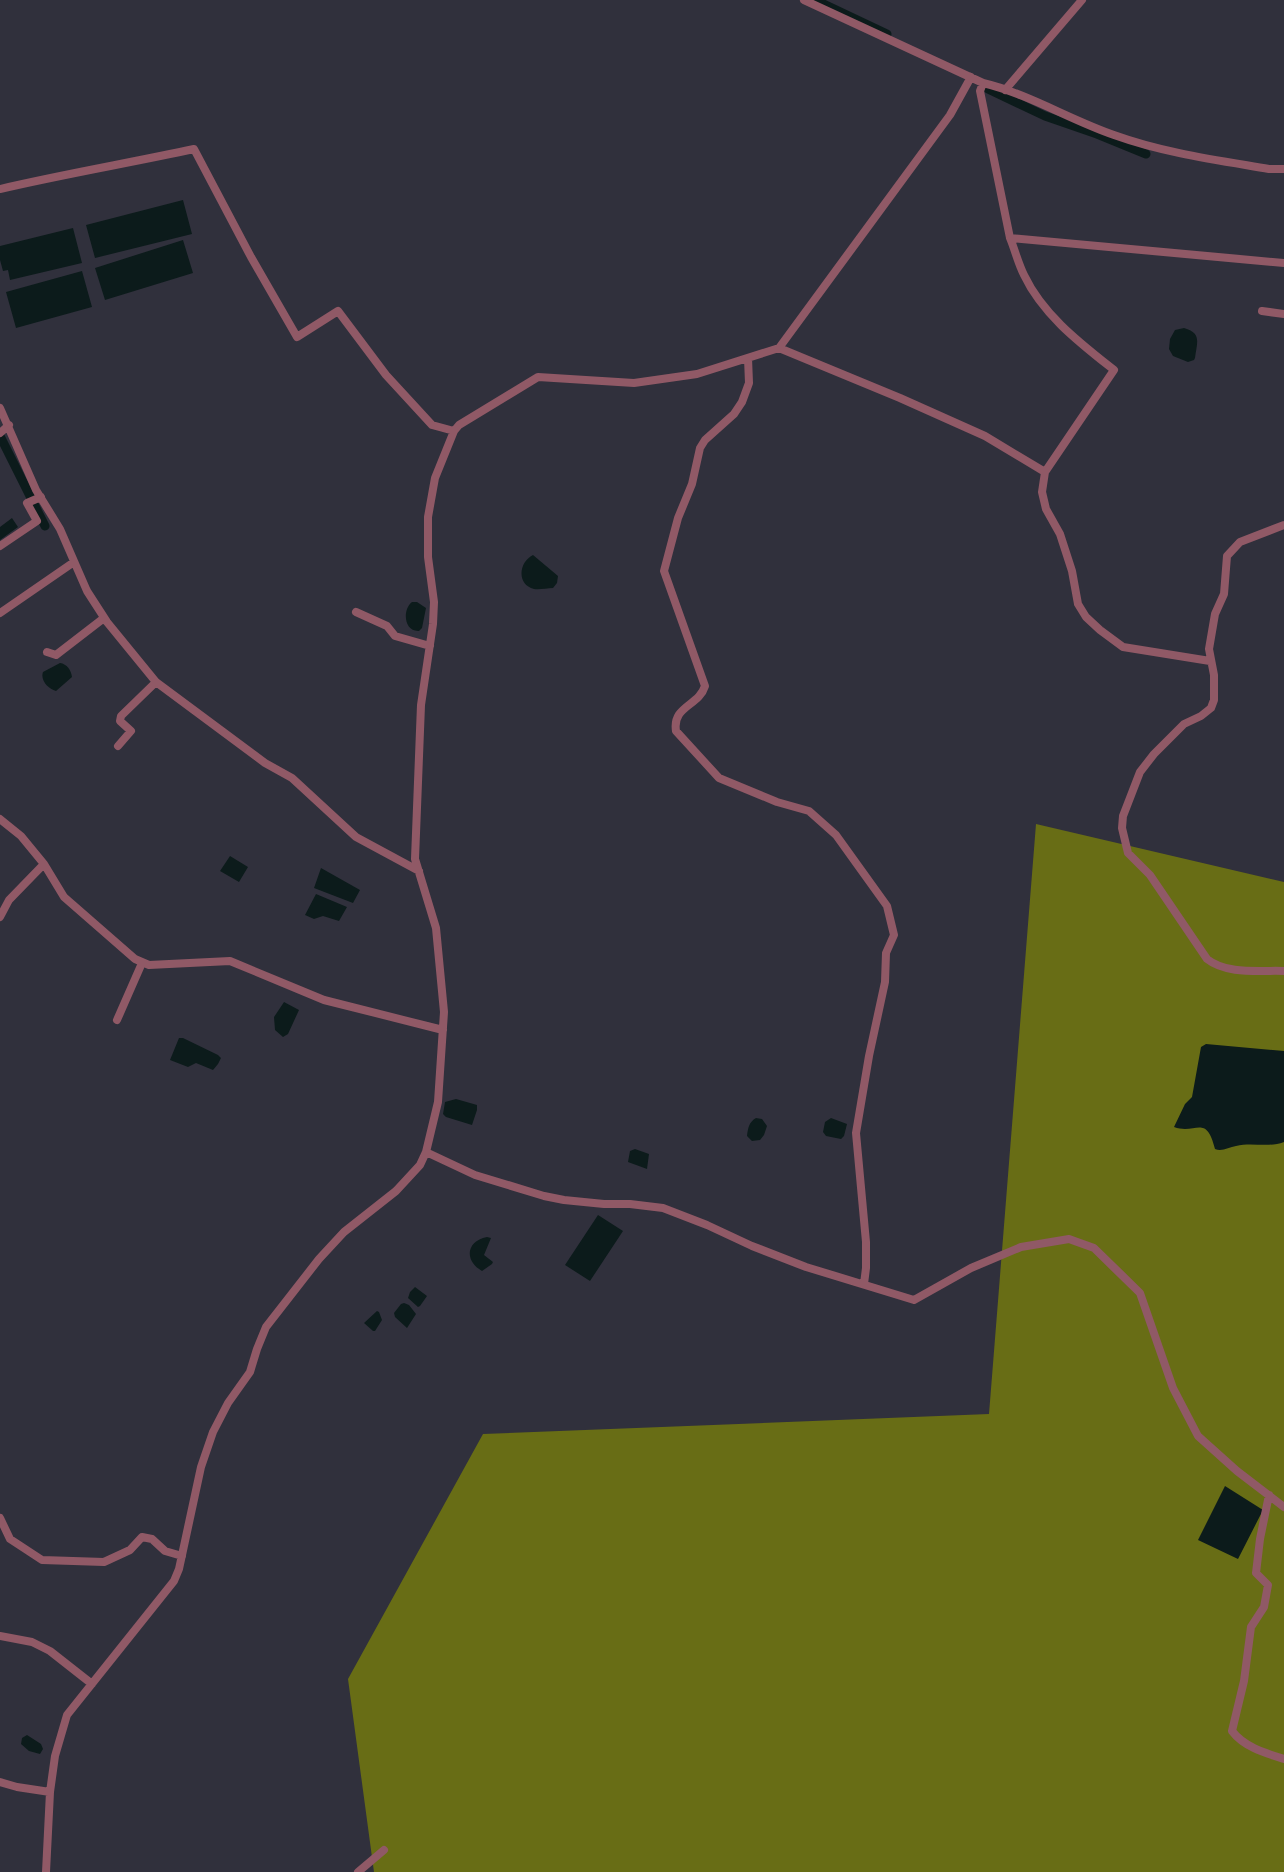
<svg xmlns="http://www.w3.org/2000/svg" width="1284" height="1872" font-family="Literata,serif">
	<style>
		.forest { fill: #686d15 }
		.water { fill: #0c1b1b }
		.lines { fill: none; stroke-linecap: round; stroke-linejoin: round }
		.canal { stroke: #0c1b1b; stroke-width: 9 }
		.street { stroke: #905966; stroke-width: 8 }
	</style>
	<rect width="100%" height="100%" fill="#30303c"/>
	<path class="forest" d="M1036 824 1284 882V1872H374L348 1679 483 1434 989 1414Z"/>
	<path class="water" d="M183 200 192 234 95 258 86 225Z
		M73 228 82 263 10 280 8 270 3 271 0 260V246Z
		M183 240 193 273 105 300 95 268Z
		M82 271 92 307 16 328 6 292Z
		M1184 328C1202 333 1197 342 1195 358L1194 360 1188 362 1173 356 1169 349 1170 339 1175 330Z
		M12 518 18 527 0 540V527Z
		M533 555 558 576 557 583 553 588C547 588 539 590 534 589 516 584 519 562 533 555Z
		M412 602H417L426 608 422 628 419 631C404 632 402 610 412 602Z
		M60 663C67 664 71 670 72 677L56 691C48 689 40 680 43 672Z
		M230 856 248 867 239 882 220 871Z
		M321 868 360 890 353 903 314 888Z
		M316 894 347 907 339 921 323 916 314 919 305 915Z
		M284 1002 299 1010 288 1034 283 1037 275 1030 274 1017Z
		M179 1038H183L218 1055 221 1058 218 1064 213 1070 196 1063 188 1067 170 1060Z
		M1206 1044 1284 1051V1142C1268 1148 1252 1142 1236 1146 1229 1147 1222 1152 1215 1149 1206 1113 1196 1135 1174 1127L1185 1104 1192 1097 1201 1047Z
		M456 1099 477 1105V1110L472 1125 446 1117 443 1114 445 1102Z
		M756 1118 762 1119 767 1126 764 1135 760 1140 752 1141 747 1136C748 1128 749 1122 756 1118Z
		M831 1118 847 1124 844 1136 841 1139 826 1136 823 1132 825 1122Z
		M635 1149 649 1154 647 1169 628 1162 630 1151Z
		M598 1215 623 1231 590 1281 565 1265Z
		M487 1237 491 1238 484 1255 493 1262 492 1264 482 1271C464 1261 466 1241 487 1237Z
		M415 1287 427 1296 420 1306 418 1307 408 1298 410 1292Z
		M404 1303 409 1305 416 1314 407 1328 395 1317 394 1313 401 1304Z
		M377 1311 379 1312 382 1320 375 1331H373L364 1323Z
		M1225 1486 1263 1510 1238 1559 1198 1540Z
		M27 1735 41 1744 43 1749 40 1754 29 1751 21 1744 22 1738Z"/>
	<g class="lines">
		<path class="canal" d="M815 0 887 34
			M988 89 1045 116 1097 134 1146 154
			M0 436 45 526"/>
		<path class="street" d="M804 0 983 83C1029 94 1070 120 1114 135 1164 153 1216 160 1269 169H1284
			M983 83 980 91 1010 238 1284 263
			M1005 90 1082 0
			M0 189C64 174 129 163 194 149L251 257 297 337 338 311 386 375 432 425 454 431
			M1010 238C1015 250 1018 263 1024 275 1043 315 1080 343 1114 370L1045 472
			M1262 311 1284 314
			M779 348 900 398 985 436 1045 472 1042 492 1046 509 1060 534 1072 571 1078 604 1086 617 1100 630 1123 647 1210 661
			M748 358 749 383 742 402 734 414 705 440 700 448 692 484 678 518 664 571 705 686C699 706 672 706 676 731L719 778 777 802 809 811 836 835 887 906 894 935 886 953 885 982 869 1056 856 1133 866 1242V1268L864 1284
			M0 408 36 490 60 529 87 591 107 622 156 682 265 763 292 778 356 837 419 871
			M0 433 9 425
			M1284 525 1240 542 1227 556 1224 594 1215 614 1209 649 1214 675V700L1211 708 1201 716 1184 724 1154 754 1140 772 1123 816 1122 828 1128 853 1150 875 1207 959C1227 975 1260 970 1284 971
			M0 546 37 521 27 503 41 497
			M356 612 387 626 395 636 430 646
			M0 613 74 562
			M47 652 56 655 104 618
			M118 746 131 731 120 721 121 716 156 682
			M0 819 21 836 44 864 64 897 135 959 149 965 230 961 324 1000 443 1030
			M0 917 9 900 44 864
			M117 1020 142 963
			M426 1152 475 1175 544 1196 564 1200 604 1204H630L663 1208 707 1225 752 1246 806 1267 914 1300 971 1268 1021 1247 1069 1239 1094 1248 1140 1293 1173 1388 1198 1436 1237 1471 1284 1507
			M1269 1495 1260 1539 1256 1573 1268 1585 1264 1607 1251 1627 1244 1681 1232 1731C1244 1747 1265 1753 1284 1759
			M0 1518 10 1539 42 1560 104 1562 130 1550 142 1537 152 1539 165 1551 182 1556
			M0 1636 32 1642 50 1651 92 1684
			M0 1782 17 1787 50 1792
			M46 1872 50 1792 55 1756 67 1715 174 1581 179 1569 201 1467 213 1432 228 1403 250 1372 257 1349 266 1327 319 1259 344 1232 396 1191 420 1165 426 1152 438 1102 444 1012 436 928 415 859 421 705 433 624 434 602 428 557V517L435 478 454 431 459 425 538 377 634 383 697 374 779 348 950 115 971 77
			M358 1872 384 1850"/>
	</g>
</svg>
